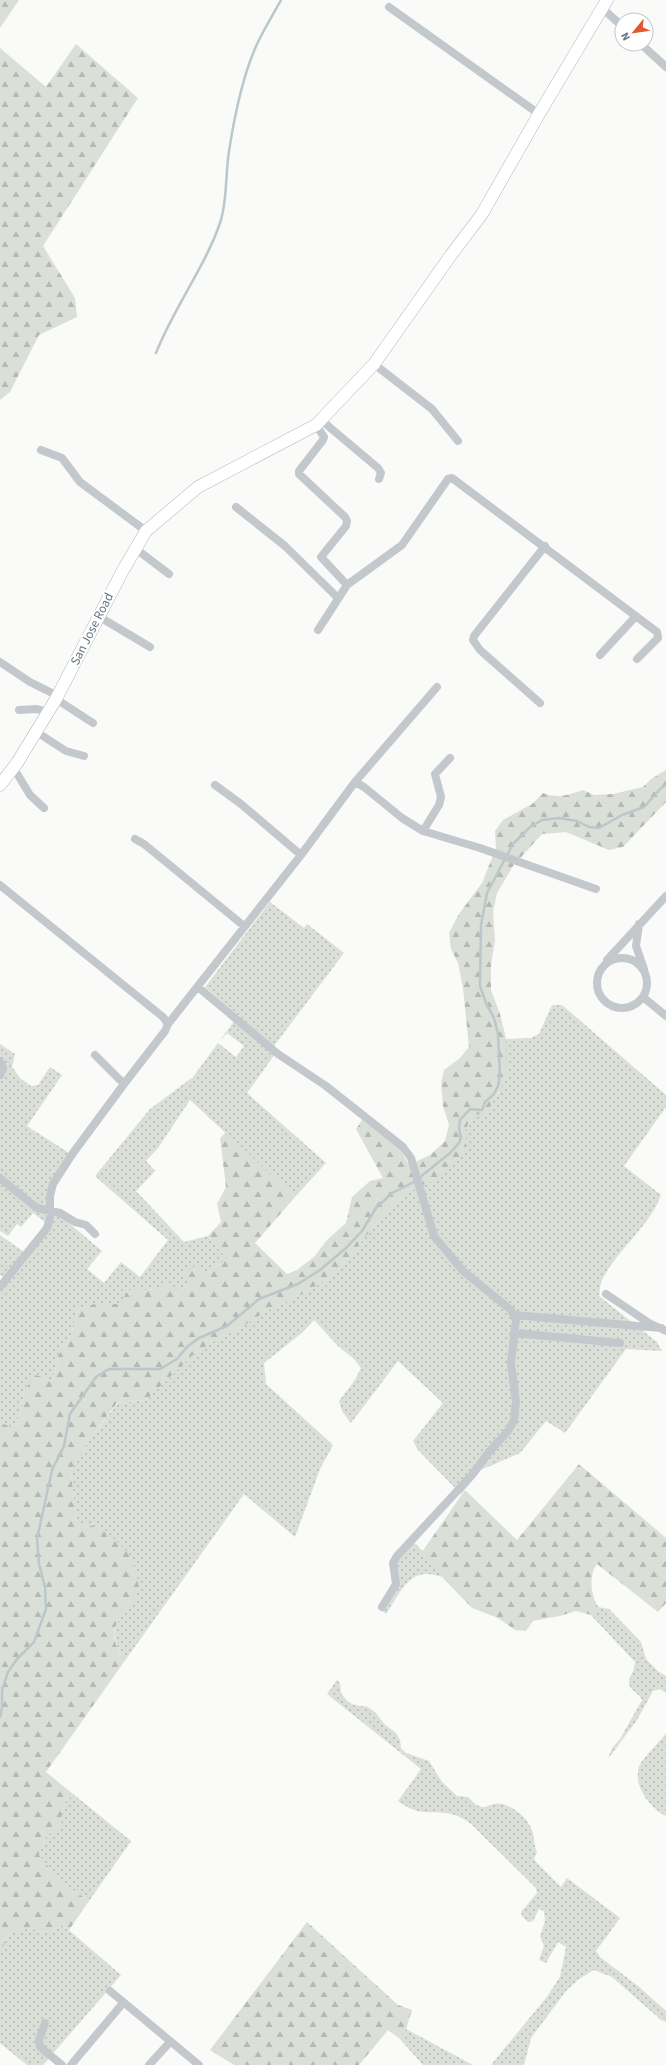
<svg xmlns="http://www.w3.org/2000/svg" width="666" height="2065" font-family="'Source Sans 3',sans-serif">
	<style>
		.grass { fill: url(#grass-dots) }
		.forest { fill: url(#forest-firs) }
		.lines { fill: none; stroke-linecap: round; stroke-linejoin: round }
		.stream { stroke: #bbc7cb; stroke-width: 2.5 }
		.secondary-casing { stroke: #b3babf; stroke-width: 13 }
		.street { stroke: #c3c8cc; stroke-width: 8 }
		.secondary { stroke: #fff; stroke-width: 12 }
		.labels { text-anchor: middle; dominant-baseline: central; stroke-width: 4; stroke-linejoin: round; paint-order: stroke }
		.street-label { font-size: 13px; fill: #657683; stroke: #fff }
	</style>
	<defs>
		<pattern id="grass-dots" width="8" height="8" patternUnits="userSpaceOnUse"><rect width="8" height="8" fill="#dadfd7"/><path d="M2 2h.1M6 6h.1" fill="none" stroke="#b4b9b4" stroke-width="1.8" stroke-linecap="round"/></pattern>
		<pattern id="forest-firs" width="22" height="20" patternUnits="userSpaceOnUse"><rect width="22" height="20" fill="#dadfd7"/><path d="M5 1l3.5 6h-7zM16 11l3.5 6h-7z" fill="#b4b9b4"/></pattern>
	</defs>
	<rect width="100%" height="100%" fill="#fafaf8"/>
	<path class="grass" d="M270 902 304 928 307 924 344 953 274 1046 205 987Z
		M552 1005H562L666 1095V1107L624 1166 661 1195C649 1227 619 1248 603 1278 600 1283 600 1290 599 1296L657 1342 662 1351 626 1349 565 1433 546 1421 520 1453 481 1470 461 1494 418 1450 413 1441 443 1403 398 1361 351 1423 342 1411 339 1401 355 1380 361 1368 354 1359 338 1346 314 1320 303 1332 264 1363 266 1384 333 1445 320 1469 295 1537 244 1494 124 1662C114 1641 108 1629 127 1610L97 1528 76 1523 71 1469 90 1439 118 1403 146 1400 194 1354 222 1336 237 1330 268 1310 302 1294 335 1274 374 1226 398 1201 466 1149V1129L472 1115 485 1114 493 1099 499 1093 506 1039 531 1038 539 1034Z
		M234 1021 275 1054 247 1093 326 1163 295 1197 190 1100 158 1148 146 1161 155 1171 136 1191 184 1242 208 1236 227 1259 204 1275 195 1265 188 1283 181 1291 150 1289 121 1304H94L77 1310 71 1336 58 1356 53 1381 24 1395 21 1411 16 1425 10 1427 0 1422V1290L50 1226 55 1215 58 1214 102 1251 87 1269 104 1283 121 1262 140 1277 168 1240 95 1176 150 1109 193 1077 218 1043 236 1057 244 1046 227 1033 220 1041Z
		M0 1044 15 1054 12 1067 20 1078 31 1086 38 1085 50 1067 62 1075 27 1126 69 1153 46 1206 40 1207 0 1176Z
		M0 1180 46 1214V1223L33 1213 21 1227 17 1224 8 1236 0 1231Z
		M0 1235 24 1252 4 1278 0 1275Z
		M415 1543 443 1574 442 1577C409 1565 402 1591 386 1614L382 1611C394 1597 404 1583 396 1564L411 1544Z
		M598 1607 609 1609 641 1642 646 1659 659 1672 666 1676V1693L660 1689 653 1691 637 1720 608 1759 612 1748 620 1739 642 1700C640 1693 628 1690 629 1682 630 1675 635 1670 635 1662L591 1615Z
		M337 1680 340 1683 341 1693 347 1701 354 1705 368 1707 376 1713 384 1724 396 1733 400 1740 401 1748 406 1753 429 1761 442 1782 457 1796 468 1797C472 1801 476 1806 482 1807 487 1808 490 1804 494 1804 507 1801 526 1816 531 1828 535 1835 533 1844 537 1852L534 1859 537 1863 561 1887 567 1878 620 1918 596 1951 600 1957 638 1986 666 2011V2022L661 2020 612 1977 594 1970 579 1979 566 1991 531 2038 524 2065H491L546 1998 560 1977 566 1947 558 1942 546 1963 539 1960 544 1946 540 1936 545 1921 544 1911 539 1909 533 1921 528 1922 522 1916 521 1912 537 1893 536 1888C520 1872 504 1856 487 1840 480 1833 471 1822 462 1818 440 1806 424 1821 398 1801L421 1769 327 1694Z
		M666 1733V1816C650 1808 633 1786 639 1767 640 1761 661 1741 666 1733Z
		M73 1794 131 1841 89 1901 60 1881 39 1855 46 1836 59 1827 65 1802Z
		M63 1925 121 1975 43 2065H27L0 2043V1951L11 1932 31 1928 44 1933Z
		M406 2029 473 2065H423L399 2038Z"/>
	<path class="forest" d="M0 0H19L0 28Z
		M76 44 138 98 43 246 75 298 77 317 39 335 10 392 0 400V48L46 87Z
		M666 770V802L623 847 609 850 566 832 542 834 513 866 497 893 493 911 495 940 491 965V990L500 1014 506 1039 507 1078 485 1114 472 1115 466 1129V1149L454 1164 438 1179 418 1187 398 1201 374 1226 335 1274 302 1294 268 1310 237 1330 222 1336 194 1354 146 1400 117 1403 90 1439 71 1469 76 1523C82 1524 91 1525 97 1528 122 1539 147 1569 135 1598 130 1609 118 1616 115 1628 112 1640 119 1652 124 1662L46 1772 73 1794 65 1802 59 1827 46 1836 39 1855 60 1881 89 1901 69 1930 63 1925 44 1933 31 1928 11 1932 0 1951V1422L10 1427 16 1425 21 1411 24 1395 33 1374 53 1381 58 1356 71 1336 77 1310 94 1304H121C130 1279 138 1293 157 1289 160 1288 164 1285 168 1283L181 1291 188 1283 182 1275 196 1265 204 1275 227 1259 208 1236 221 1222 217 1204 226 1187 220 1138 226 1132 295 1197 255 1243 287 1274 297 1270 314 1257 327 1240 346 1223 352 1197 370 1181 383 1178 356 1129 362 1120 400 1149 409 1165 430 1155 445 1141 449 1125 443 1106 441 1083 444 1070 460 1058 469 1047 463 988 458 963 451 949 449 933 459 914 482 883 496 848 495 831 503 820 532 804 543 793C558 799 568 795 583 790L594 795 613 794 643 787 651 779Z
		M579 1464 666 1538V1603L658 1612 597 1564C588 1576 591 1594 598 1607L591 1615 576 1611 560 1616 533 1621 526 1631 515 1630 498 1618 472 1608 442 1577 443 1574 422 1552 465 1490 517 1540Z
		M307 1922 398 2005 412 2010 406 2029 399 2038 388 2030 359 2065H234L210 2050Z"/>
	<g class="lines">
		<path class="stream" d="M156 353C174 307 206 266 221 220 228 195 225 170 230 145 235 114 242 80 254 51 261 33 272 17 281 0
			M0 1717 2 1708V1690L8 1672 17 1659 34 1642 46 1609 45 1587 39 1564 37 1539 52 1470 64 1446 70 1414 96 1377 109 1369H160L177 1359 187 1347 199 1338 227 1326 259 1299 298 1284 320 1270 346 1248 362 1231 376 1208 392 1193 414 1182 450 1153 459 1143 461 1137 459 1129 460 1120 470 1109 482 1110 485 1102 494 1094 498 1086 500 1075 498 1034 494 1018 486 1003 480 986 481 925 487 893 513 844 529 828 542 820 559 818 577 821 589 827 599 828 622 815 644 807 661 788 666 785"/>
		<g class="secondary-casing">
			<path id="secondary" d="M0 785 17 763 56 699 122 572 146 531 198 487 316 425 374 364 451 255 482 214 539 114 607 0"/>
		</g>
		<path class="street" d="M389 7 539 114
			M602 8 622 26
			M641 44 666 67
			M374 364 432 409 458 441
			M321 420 378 468 381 473 379 479
			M316 425 324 437 323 440 299 471V474L345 517 347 521 346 526 321 557 347 585
			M41 450 62 458 80 482 146 531
			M236 507 285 546 338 598
			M136 549 169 574
			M98 616 150 647
			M318 630 347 585 402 545 448 479 452 478 657 632 658 638 637 659
			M600 655 636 616
			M0 662 30 682 58 696
			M56 699 93 723
			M540 703 480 650 473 640 474 636 545 546
			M19 710 37 709 48 712
			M35 731 66 751 84 756
			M13 767 30 795 44 808
			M355 782 437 687
			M215 785 241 804 301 855
			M423 831 439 805 441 797 435 774 450 758
			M135 839 144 844 244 926
			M0 885 163 1017 168 1024
			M639 924 636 946 644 969
			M597 983a25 25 0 1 1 50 0a25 25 0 1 1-50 0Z
			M607 960 666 896
			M198 987 278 1054 326 1086 403 1147 411 1158 434 1236 463 1271 511 1310 516 1320 511 1363 516 1402 514 1420 508 1431 489 1452 472 1475 397 1556 393 1563 396 1584 382 1607
			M643 997 666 1016
			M95 1055 124 1084
			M0 1061 3 1068 0 1075
			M0 1178 37 1208 60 1213 75 1222 86 1225 95 1234
			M0 1287 47 1228 50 1218V1196L53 1184 73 1153 124 1084 165 1031 168 1024 301 855 355 782 364 787 402 818 423 831 480 848 596 889
			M606 1294 649 1323 666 1331
			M514 1315 661 1328
			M514 1333 620 1343
			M110 1991 199 2065
			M45 2023 39 2040 40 2047 62 2065
			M71 2065 123 2003
			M149 2065 170 2042"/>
		<use href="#secondary" class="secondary"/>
	</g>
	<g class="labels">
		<g class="street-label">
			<text transform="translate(92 629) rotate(-63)">San Jose Road</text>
		</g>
	</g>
	<g transform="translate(634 32) rotate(241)"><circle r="19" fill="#ffffff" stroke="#c1c8cd"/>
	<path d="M0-3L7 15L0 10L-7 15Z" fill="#e4572e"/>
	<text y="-6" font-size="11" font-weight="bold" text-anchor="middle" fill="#657683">N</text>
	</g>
</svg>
